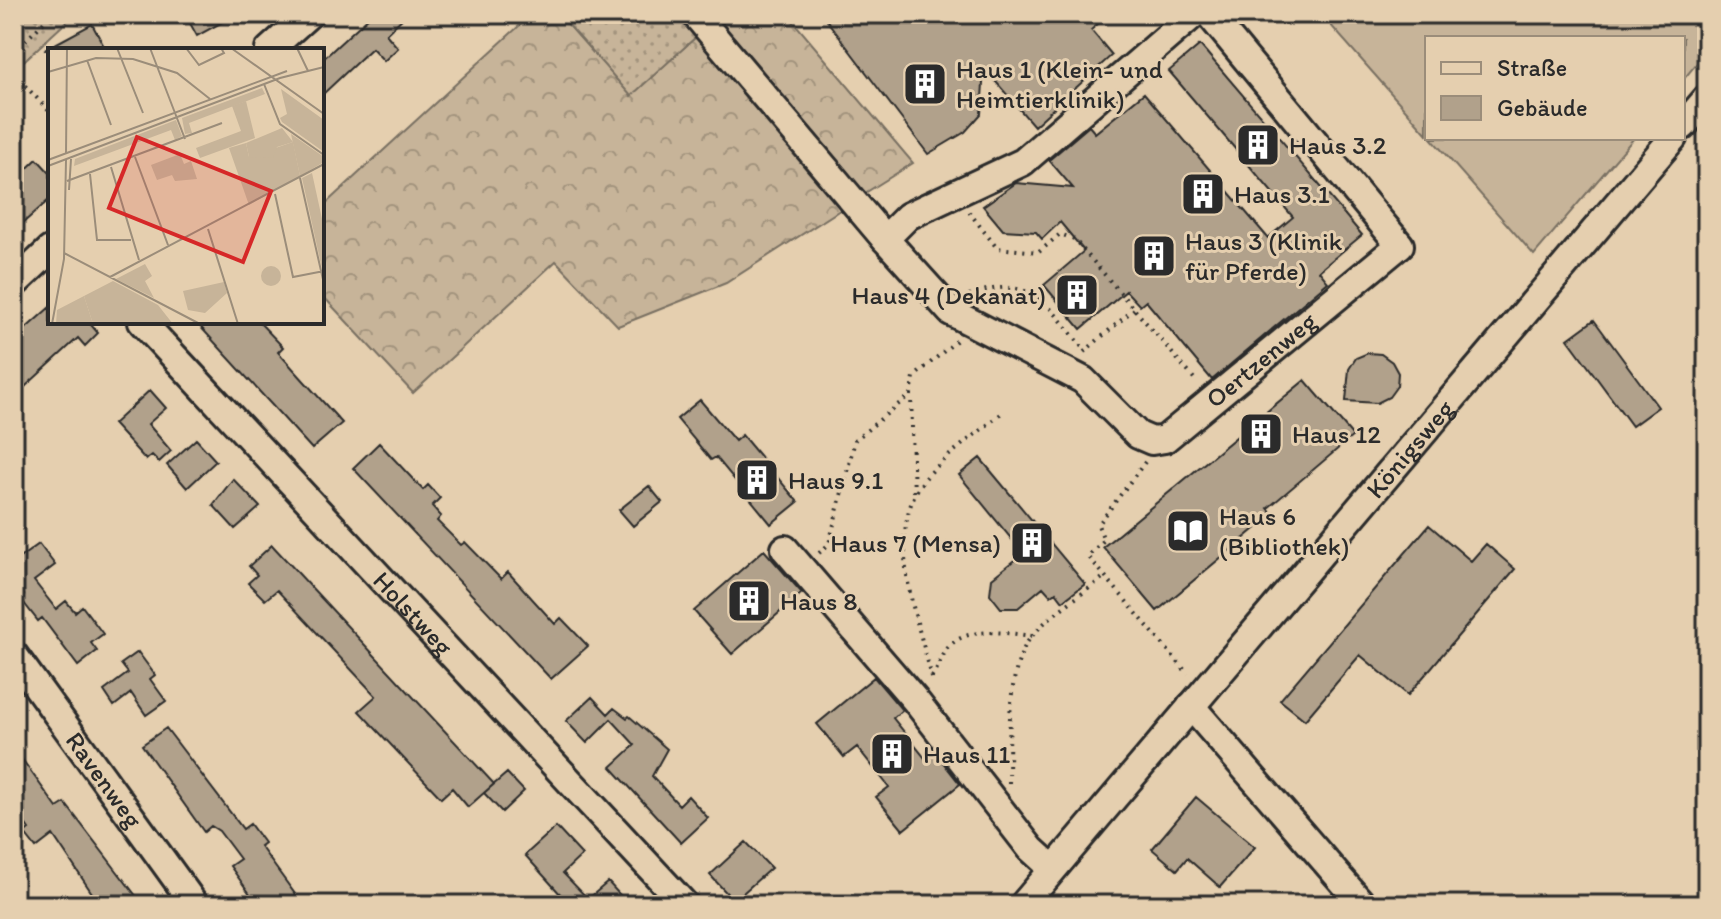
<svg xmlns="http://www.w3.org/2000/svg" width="1721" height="919" font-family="Itim,sans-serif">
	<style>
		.grass { fill: #c7b499; stroke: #797062; stroke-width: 2 }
		.forest { fill: url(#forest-crowns); stroke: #797062; stroke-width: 2 }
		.park { fill: url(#park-dots); stroke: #797062; stroke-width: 2 }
		.building { fill: #b1a18b; stroke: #2b2b2b; stroke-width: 2 }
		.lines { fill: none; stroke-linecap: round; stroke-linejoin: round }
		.minor-casing { stroke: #2b2b2b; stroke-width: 32 }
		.path { stroke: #2b2b2b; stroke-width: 4; stroke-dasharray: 2 6; stroke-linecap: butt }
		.minor { stroke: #e5cfaf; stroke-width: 26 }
		.labels { text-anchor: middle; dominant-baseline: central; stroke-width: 6; stroke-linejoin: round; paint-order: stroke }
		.poi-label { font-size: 26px; fill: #2b2b2b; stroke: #e5cfaf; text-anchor: start }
		.street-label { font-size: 26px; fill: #2b2b2b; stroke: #e5cfaf }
		.inset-road { fill: none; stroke: #9b8d7a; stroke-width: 2 }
		.view { fill: #d62828; fill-opacity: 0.15; stroke: #d62828; stroke-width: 4 }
		.inset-edge { fill: none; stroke: #2b2b2b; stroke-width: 4 }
	</style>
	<defs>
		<pattern id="forest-crowns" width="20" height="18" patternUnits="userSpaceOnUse" patternTransform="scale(2)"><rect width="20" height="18" fill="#c7b499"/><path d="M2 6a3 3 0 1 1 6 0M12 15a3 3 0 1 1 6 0" fill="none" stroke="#a2937d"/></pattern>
		<pattern id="park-dots" width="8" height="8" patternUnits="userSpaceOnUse" patternTransform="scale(2)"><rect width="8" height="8" fill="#c7b499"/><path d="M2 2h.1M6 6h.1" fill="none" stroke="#a2937d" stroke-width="1.8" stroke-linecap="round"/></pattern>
	</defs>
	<rect width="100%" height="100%" fill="#e5cfaf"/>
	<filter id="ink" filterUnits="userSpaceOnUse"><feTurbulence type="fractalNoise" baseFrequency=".0125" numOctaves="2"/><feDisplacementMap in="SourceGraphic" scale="16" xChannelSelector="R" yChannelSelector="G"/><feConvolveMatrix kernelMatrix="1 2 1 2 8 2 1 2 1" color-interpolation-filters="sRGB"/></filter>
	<g filter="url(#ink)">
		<path class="grass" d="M1321 14H1707V51L1683 80V38H1427V134Z
			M1431 138H1634L1534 255Z"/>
		<path class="forest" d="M532 14H559L631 95 697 36 843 208 726 283 618 326 556 261 413 393 322 295V207Z
			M721 14H787L913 163 865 193 717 18Z"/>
		<path class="park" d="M14 14H75L14 70Z
			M559 14H679L697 36 631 96Z"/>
		<path class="building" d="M185 14H237L197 36Z
			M372 14H407L386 34 398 48 384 61 372 48 322 95V60Z
			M822 14H1109L1091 30 1112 55 1034 126 984 68 981 114 965 132 928 154Z
			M92 24 106 50H44Z
			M1200 45 1362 235 1319 271 1328 282 1212 380 1146 301 1140 306 1126 291 1081 329 1044 285 1084 251 1060 222 1042 239 1036 232 1003 230 983 206 1016 183 1073 188 1049 160 1089 126 1095 133 1144 93 1268 238 1293 217 1169 71Z
			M37 159 50 173V199L14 231V181Z
			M50 307V322H95L91 325 98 333 85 346 78 338 14 397V339Z
			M1594 320 1658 407 1632 426 1568 339Z
			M196 322H259L283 347 278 352 342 423 312 449Z
			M1368 353 1381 354 1392 362 1398 373 1397 386 1389 397 1377 403 1346 401 1349 369 1356 358Z
			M1305 380 1353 436 1268 508 1273 514 1157 611 1103 547Z
			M150 390 166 408 148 424 171 451 159 462 152 455 146 460 113 424Z
			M700 400 735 441 742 435 798 502 771 524 716 457 711 460 677 419Z
			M196 439 216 461 187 488 167 465Z
			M379 443 423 490 428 485 440 498 432 506 441 516 437 521 461 545 465 542 501 579 508 572 555 624 561 618 588 646 551 679 353 468Z
			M980 458 1085 584 1063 601 1056 592 1051 596 1043 587 1018 608H1001L990 594 992 578 1023 553 959 475Z
			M233 479 260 507 235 529 213 505Z
			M649 486 662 502 633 526 619 510Z
			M1429 525 1471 561 1486 544 1515 569 1408 695 1360 655 1305 720 1280 700Z
			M39 544 55 565 34 581 56 609 66 601 75 612 82 606 103 634 91 643 97 651 78 666 42 618 38 621 20 598 24 595 14 581V562Z
			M272 545 494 784 468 807 452 788 441 798 359 711 376 696 277 590 265 600 248 583 257 575 249 566Z
			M764 550 802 593 732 654 694 611Z
			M138 652 155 675 150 679 166 701 146 715 131 693 114 706 104 691 128 673 121 664Z
			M874 677 902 710 893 718 925 758 934 751 960 784 903 830 876 797 889 787 857 747 844 757 817 724Z
			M592 697 608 714 614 708 627 718 629 716 667 749 652 776 679 805 688 796 708 818 681 843 611 767 635 745 611 719 587 743 566 721Z
			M166 728 243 829 250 824 264 843 260 846 303 905H258L230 866 240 859 219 831 211 826 204 832 142 745Z
			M14 748 57 808 65 803 143 905H100L53 835 36 848 24 833 29 829 14 808Z
			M507 773 524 791 502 812 484 793Z
			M1196 797 1255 847 1220 887 1187 858 1177 870 1152 849Z
			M556 827 582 855 563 873 588 899 608 882 629 905H552L562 896 525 855Z
			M746 842 771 868 734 901 710 875Z"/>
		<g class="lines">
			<g class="minor-casing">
				<g id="minor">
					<path id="s1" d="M695 14 885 239 951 312 1083 380 1138 435 1152 441 1165 439 1400 245 1209 14"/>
					<path d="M269 50 309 14"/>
					<path d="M1683 126 1707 98"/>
					<path d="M885 239 908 216 1023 162 1194 14"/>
					<path d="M14 284 50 250"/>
					<path id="s2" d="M142 322 685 905"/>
					<path d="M785 549 915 700 1031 849 1053 869"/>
					<path id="s3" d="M14 655 195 905"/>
					<path d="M1191 706 1363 905"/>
					<path id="s4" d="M1023 905 1673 138"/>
				</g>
			</g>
			<path class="path" d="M14 52 52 14
				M14 74 50 112
				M969 212 997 248 1039 252 1060 234 1074 239 1197 382
				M969 295C1034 273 1047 304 1085 351
				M1084 352 1134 309
				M911 394 914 496
				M1145 462 1098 525 1104 540 1088 556 1188 674
				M819 553 829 544 855 440 911 394 914 377 957 340
				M932 677C938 669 941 658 947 649 965 625 1006 633 1032 636
				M932 678C918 620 886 542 919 487 932 465 981 431 1002 413
				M1009 783C1010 743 1005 667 1032 636 1051 613 1082 595 1105 576"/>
			<use href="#minor" class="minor"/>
		</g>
	</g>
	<defs>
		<g id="building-square" transform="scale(2.3)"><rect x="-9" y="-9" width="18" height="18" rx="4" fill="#2b2b2b" stroke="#e5cfaf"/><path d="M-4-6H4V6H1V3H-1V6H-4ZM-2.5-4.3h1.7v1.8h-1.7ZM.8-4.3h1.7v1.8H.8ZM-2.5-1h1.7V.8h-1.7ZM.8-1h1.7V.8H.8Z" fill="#fff"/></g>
		<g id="library-square" transform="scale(2.3)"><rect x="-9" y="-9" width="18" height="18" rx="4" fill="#2b2b2b" stroke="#e5cfaf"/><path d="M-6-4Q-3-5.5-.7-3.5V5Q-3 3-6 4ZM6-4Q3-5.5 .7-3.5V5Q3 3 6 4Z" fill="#fff"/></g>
	</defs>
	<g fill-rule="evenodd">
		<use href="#building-square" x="925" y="84"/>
		<use href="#building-square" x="1258" y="145"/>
		<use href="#building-square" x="1203" y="194"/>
		<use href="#building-square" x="1154" y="256"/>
		<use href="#building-square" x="1077" y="295"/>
		<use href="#building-square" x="1261" y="434"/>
		<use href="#building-square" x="757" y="480"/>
		<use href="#library-square" x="1188" y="531"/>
		<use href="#building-square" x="1032" y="543"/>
		<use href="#building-square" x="749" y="601"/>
		<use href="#building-square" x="892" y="754"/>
	</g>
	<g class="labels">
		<g class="poi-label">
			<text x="956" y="69">Haus 1 (Klein- und<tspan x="956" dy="30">Heimtierklinik)</tspan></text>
			<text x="1289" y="145">Haus 3.2</text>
			<text x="1234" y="194">Haus 3.1</text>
			<text x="1185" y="241">Haus 3 (Klinik<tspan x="1185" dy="30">für Pferde)</tspan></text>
			<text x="1046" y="295" text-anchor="end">Haus 4 (Dekanat)</text>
			<text x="1292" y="434">Haus 12</text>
			<text x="788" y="480">Haus 9.1</text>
			<text x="1219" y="516">Haus 6<tspan x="1219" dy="30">(Bibliothek)</tspan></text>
			<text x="1001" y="543" text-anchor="end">Haus 7 (Mensa)</text>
			<text x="780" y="601">Haus 8</text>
			<text x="923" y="754">Haus 11</text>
		</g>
		<g class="street-label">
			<text stroke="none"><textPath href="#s1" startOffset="772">Oertzenweg</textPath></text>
			<text stroke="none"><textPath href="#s4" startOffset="598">Königsweg</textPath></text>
			<text stroke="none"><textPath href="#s2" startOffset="398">Holstweg</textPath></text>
			<text stroke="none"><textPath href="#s3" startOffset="154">Ravenweg</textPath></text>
		</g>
	</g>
	<g transform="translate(48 48)">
		<rect width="276" height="276" fill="#e5cfaf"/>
		<path d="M245 94 252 128 201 157 181 100 198 95 201 109ZM97 216 104 228 97 233 106 250 68 231ZM213 228a10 10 0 1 1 20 0a10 10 0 1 1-20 0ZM65 233 110 257 125 276H45L36 248ZM176 234 179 245 157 265 140 262 135 243Z" fill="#c7b499"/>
		<path d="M198 53 207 90 152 110 148 100 193 83 184 58ZM132 106 136 116 143 113 149 131 127 133 124 127 109 132 103 117ZM36 248 45 276H8L9 262Z" fill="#c7b499"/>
		<path d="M234 80 245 94 229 99 225 110 201 109 198 95Z" fill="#c7b499"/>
		<path d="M214 40 217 46 141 75 144 85 137 86 134 70ZM233 41 276 72V104L234 74 232 70 239 66ZM128 72 134 88 127 92 123 82 26 118 27 111ZM243 86 276 109V114L252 128ZM264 125 276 180 274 221 254 130Z" fill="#c7b499"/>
		<path class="inset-road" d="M69 0 95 65M102 0 137 91M138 0 151 17 176 5 173 0M183 0 276 66M249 0 260 23M39 12 63 77M0 24 48 10 85 11 129 25 162 51M216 36 232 76 276 107M18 106 19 0M87 109 120 197M0 112 239 23M0 118 232 30 276 19M63 119 91 212M42 126 49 192H83M252 130 276 236M19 133 174 75M21 142 23 111M227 146 245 229 276 223M160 181 190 276M16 205 152 276M62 229 276 116M4 276 16 211 18 112"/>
		<path class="view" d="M89 89 223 143 195 214 61 160Z"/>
		<rect width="276" height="276" class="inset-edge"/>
	</g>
	<rect width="1721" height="919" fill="none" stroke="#e5cfaf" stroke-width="48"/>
	<rect x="24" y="24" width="1673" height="871" fill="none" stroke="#2b2b2b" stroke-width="3" filter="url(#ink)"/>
	<rect x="1425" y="36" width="260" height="104" fill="#e5cfaf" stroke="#9b8d7a" stroke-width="2"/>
	<rect x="1441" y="62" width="40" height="12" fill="#e5cfaf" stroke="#9b8d7a" stroke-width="2"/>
	<text x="1497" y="76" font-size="24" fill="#2b2b2b">Straße</text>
	<rect x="1441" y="96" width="40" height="24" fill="#b1a18b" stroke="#9b8d7a" stroke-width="2"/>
	<text x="1497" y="116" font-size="24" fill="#2b2b2b">Gebäude</text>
</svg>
